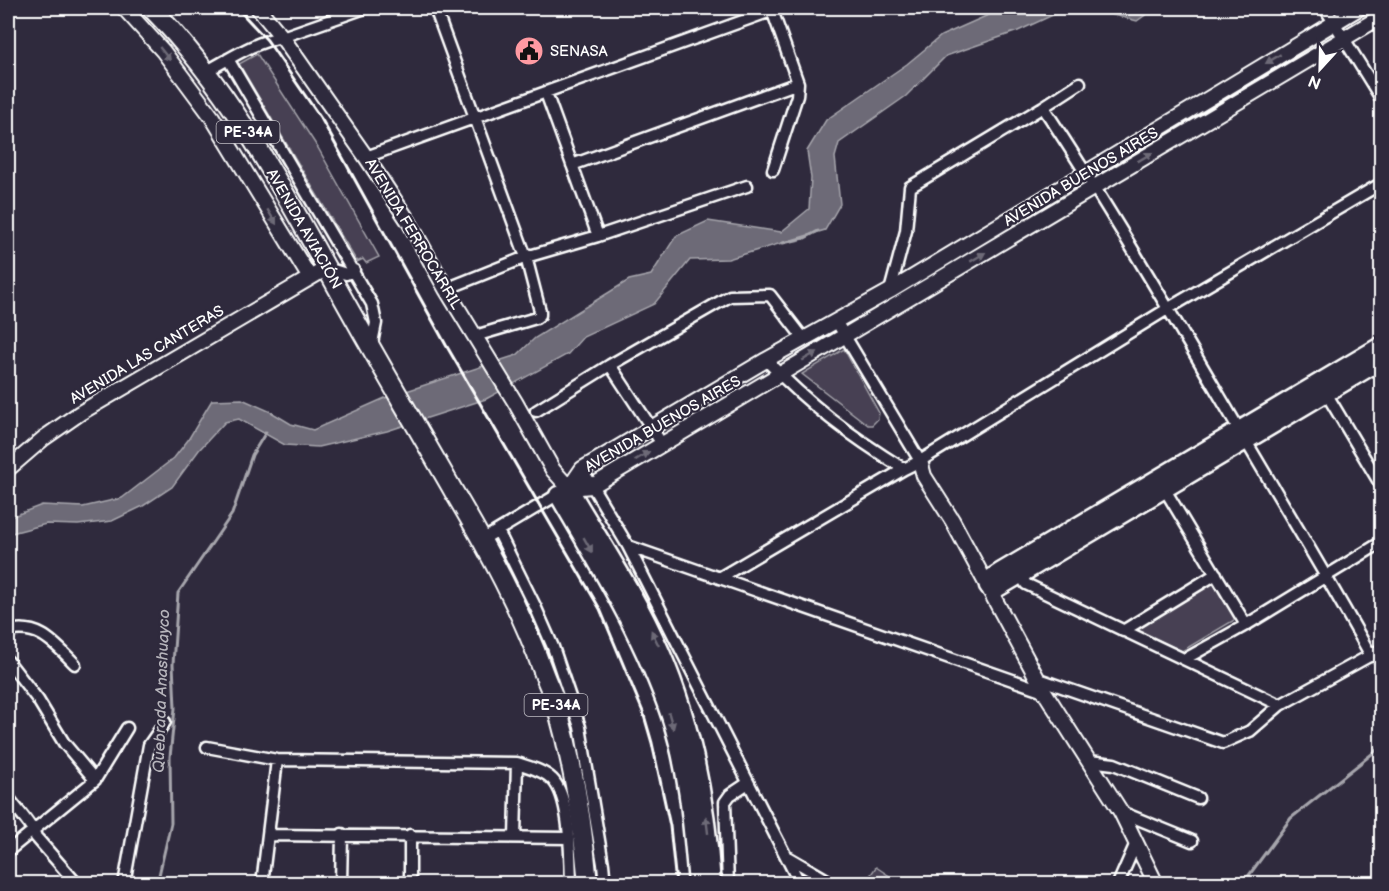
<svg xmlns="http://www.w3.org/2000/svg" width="1389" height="891" font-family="'Balsamiq Sans',sans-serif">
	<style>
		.green { fill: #464152; stroke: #a2a0a8; stroke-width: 1.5 }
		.water { fill: #6d6a77; stroke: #a7a6ad; stroke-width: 1.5 }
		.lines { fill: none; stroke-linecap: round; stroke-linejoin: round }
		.stream { stroke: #a7a6ad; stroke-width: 3 }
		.minor-casing { stroke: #fff; stroke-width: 15 }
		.tertiary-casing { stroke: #fff; stroke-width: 18 }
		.secondary-casing { stroke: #fff; stroke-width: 21 }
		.trunk-casing { stroke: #fff; stroke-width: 22 }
		.minor { stroke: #2f2a3d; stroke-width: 10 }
		.tertiary { stroke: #2f2a3d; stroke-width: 14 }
		.secondary { stroke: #2f2a3d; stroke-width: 16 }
		.trunk { stroke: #2f2a3d; stroke-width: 18 }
		.rail { stroke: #fff; stroke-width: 3 }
		.oneway { fill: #6d6a77 }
		.labels { text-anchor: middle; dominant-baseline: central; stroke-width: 4.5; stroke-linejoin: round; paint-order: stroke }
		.shield { fill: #2f2a3d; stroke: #c1bfc5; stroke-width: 1.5 }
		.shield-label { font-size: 14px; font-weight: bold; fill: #fff }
		.poi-label { font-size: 15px; fill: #fff; stroke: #2f2a3d; text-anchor: start }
		.street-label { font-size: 15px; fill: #fff; stroke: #2f2a3d }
		.water-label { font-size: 16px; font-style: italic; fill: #b6b4bb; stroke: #2f2a3d }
	</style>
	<rect width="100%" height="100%" fill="#2f2a3d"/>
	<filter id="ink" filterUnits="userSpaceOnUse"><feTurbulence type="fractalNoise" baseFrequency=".0167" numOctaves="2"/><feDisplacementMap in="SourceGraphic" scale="12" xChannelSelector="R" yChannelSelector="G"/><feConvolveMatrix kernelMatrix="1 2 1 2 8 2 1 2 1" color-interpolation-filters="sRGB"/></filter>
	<g filter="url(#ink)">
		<path class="green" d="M257 54 318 148 379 257 366 263 363 259 357 262 239 64Z
			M844 349 879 413 878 419 872 425H868L802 374Z
			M1213 583 1236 619 1182 651 1137 630Z
			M876 867 900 883H865Z"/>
		<path class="water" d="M1004 8H1155L1137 21 1106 13H1057L1018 31 946 56 906 96 839 143 835 157 840 204 825 230 728 259 690 260 654 304 583 337 568 354 486 399 387 431 318 447 285 445 239 419 225 422 199 450 172 487 143 506 112 521 78 525 46 524 8 534V518L42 505 83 507 122 498 174 458 188 440 212 400 242 399 271 412 291 424 313 430 385 398 517 355 535 338 629 280 651 275 676 236 708 221 781 232 809 209 811 178 807 151 826 120 907 64 941 36Z"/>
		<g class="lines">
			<path class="stream" d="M783 243 805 238 818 231
				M157 884 171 823 170 757 175 708 173 664 178 593 232 514 252 455 266 432
				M1240 884 1247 878 1291 818 1382 746"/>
			<g class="minor-casing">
				<path id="minor" d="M435 8 526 257 540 311V315L536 318 475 336
					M1325 8 1382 100
					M772 10 798 83 797 96 773 170
					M228 59 372 304 376 323 371 348
					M207 71C231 58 254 42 282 37L365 8
					M546 93 598 236
					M1043 107C1113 213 1176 322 1240 431 1284 506 1329 579 1371 656
					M366 157 779 8
					M572 165 798 83
					M327 268 346 274 354 270
					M446 289 526 257 598 236 747 186
					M890 291 906 231 910 187 1043 107 1080 83
					M836 321 920 461
					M766 360C810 406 851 436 904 469
					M610 365 662 444
					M1326 393 1382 487
					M536 411 610 365 730 296 770 295 804 339
					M582 469 628 546 800 884
					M1164 488 1246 625
					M498 531 535 606 553 647 580 727 603 864 605 884
					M482 540 562 492
					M628 546 1044 691
					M1018 572 1026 584 1280 705
					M719 578 904 469 920 461 1169 308 1382 183
					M8 631C40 624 54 643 75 664
					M1123 631 1216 574
					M1185 659 1246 625 1382 542
					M8 661 38 700 64 743 95 780
					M1039 679 1223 743 1250 731 1280 705 1382 649
					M207 747 277 760 517 763C528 767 543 770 552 779 571 797 570 858 571 884
					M1089 761 1114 764 1198 798
					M8 797C16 809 32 824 36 837L77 884
					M1121 812 1192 841
					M268 835 569 838
					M515 837 517 763
					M8 851 95 780 127 728
					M786 856 834 884
					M124 884 149 745 165 722
					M262 884 277 760
					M341 884 342 834
					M410 884V835
					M728 884 725 802 730 795 748 783
					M1118 884 1136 843"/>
			</g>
			<g class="tertiary-casing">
				<path id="tertiary" d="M124 8 163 51 212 117 310 278
					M258 8 282 37 366 157 409 222 446 289 515 402 553 470 569 488
					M920 461 924 476 952 520 1044 691 1121 812 1156 884
					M8 469 44 438 80 413 327 268
					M569 488 592 486 1382 16
					M569 488 582 469 766 360 890 291 1359 8"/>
			</g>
			<g class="secondary-casing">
				<path id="secondary" d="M1382 345 1000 572 991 578 988 586 998 588 1020 575 1382 360
					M569 488C600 541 636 594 661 652 693 725 707 804 712 884
					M558 495C600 567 643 637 670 716 688 770 692 827 697 884"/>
			</g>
			<g class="trunk-casing">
				<path id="trunk" d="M151 8C240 98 295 214 357 323 389 380 422 436 454 492 489 551 521 610 544 674 548 685 554 696 557 707 573 764 583 824 588 884"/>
			</g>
			<use href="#minor" class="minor"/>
			<use href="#tertiary" class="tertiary"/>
			<use href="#secondary" class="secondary"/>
			<use href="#trunk" class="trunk"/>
			<path class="rail" d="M237 8 267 40 322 120 446 345 600 609 643 712 652 743 670 826 676 884"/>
		</g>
		<defs><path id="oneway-solid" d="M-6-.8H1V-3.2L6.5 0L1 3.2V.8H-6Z" transform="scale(1.5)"/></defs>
		<g class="oneway">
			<use href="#oneway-solid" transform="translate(165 54) rotate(51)"/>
			<use href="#oneway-solid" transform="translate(1273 59) rotate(149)"/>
			<use href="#oneway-solid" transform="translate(1145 157) rotate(-31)"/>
			<use href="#oneway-solid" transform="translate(272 217) rotate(59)"/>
			<use href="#oneway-solid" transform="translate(978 257) rotate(-31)"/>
			<use href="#oneway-solid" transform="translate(810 356) rotate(-30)"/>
			<use href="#oneway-solid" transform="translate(642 456) rotate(-31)"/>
			<use href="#oneway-solid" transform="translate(588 545) rotate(60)"/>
			<use href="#oneway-solid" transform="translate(655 638) rotate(-116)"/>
			<use href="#oneway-solid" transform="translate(671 721) rotate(74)"/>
			<use href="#oneway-solid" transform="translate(707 825) rotate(-97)"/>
		</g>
	</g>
	<defs>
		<g id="civic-disc" transform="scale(1.5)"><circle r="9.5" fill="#ff9aa2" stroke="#2f2a3d"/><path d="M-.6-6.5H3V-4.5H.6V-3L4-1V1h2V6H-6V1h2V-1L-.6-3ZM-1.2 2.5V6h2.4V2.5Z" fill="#111"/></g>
	</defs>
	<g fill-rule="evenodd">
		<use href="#civic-disc" x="529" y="51"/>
	</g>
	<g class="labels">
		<g class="shield">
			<rect x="216.5" y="121" width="63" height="22" rx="4.5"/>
			<rect x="524.5" y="694" width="63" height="22" rx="4.5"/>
		</g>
		<g class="shield-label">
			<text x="248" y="132">PE-34A</text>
			<text x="556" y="705">PE-34A</text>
		</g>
		<g class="poi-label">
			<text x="550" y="51">SENASA</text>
		</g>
		<g class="street-label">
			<text transform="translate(1081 177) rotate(-31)">AVENIDA BUENOS AIRES</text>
			<text transform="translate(304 229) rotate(60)">AVENIDA AVIACIÓN</text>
			<text transform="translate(413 234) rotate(59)">AVENIDA FERROCARRIL</text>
			<text transform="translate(147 355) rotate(-31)">AVENIDA LAS CANTERAS</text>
			<text transform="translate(663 424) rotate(-30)">AVENIDA BUENOS AIRES</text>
		</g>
		<g class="water-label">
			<text transform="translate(162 691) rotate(-88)">Quebrada Anashuayco</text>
		</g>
	</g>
	<rect width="1389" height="891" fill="none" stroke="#2f2a3d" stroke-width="30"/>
	<rect x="15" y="15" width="1359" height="861" fill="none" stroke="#fff" stroke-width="2" filter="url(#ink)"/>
	<g transform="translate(1320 69) rotate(202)" stroke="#2f2a3d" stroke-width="4.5" paint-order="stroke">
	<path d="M0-4.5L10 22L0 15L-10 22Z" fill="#ffffff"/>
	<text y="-9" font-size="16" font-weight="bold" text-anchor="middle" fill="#ffffff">N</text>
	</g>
</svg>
